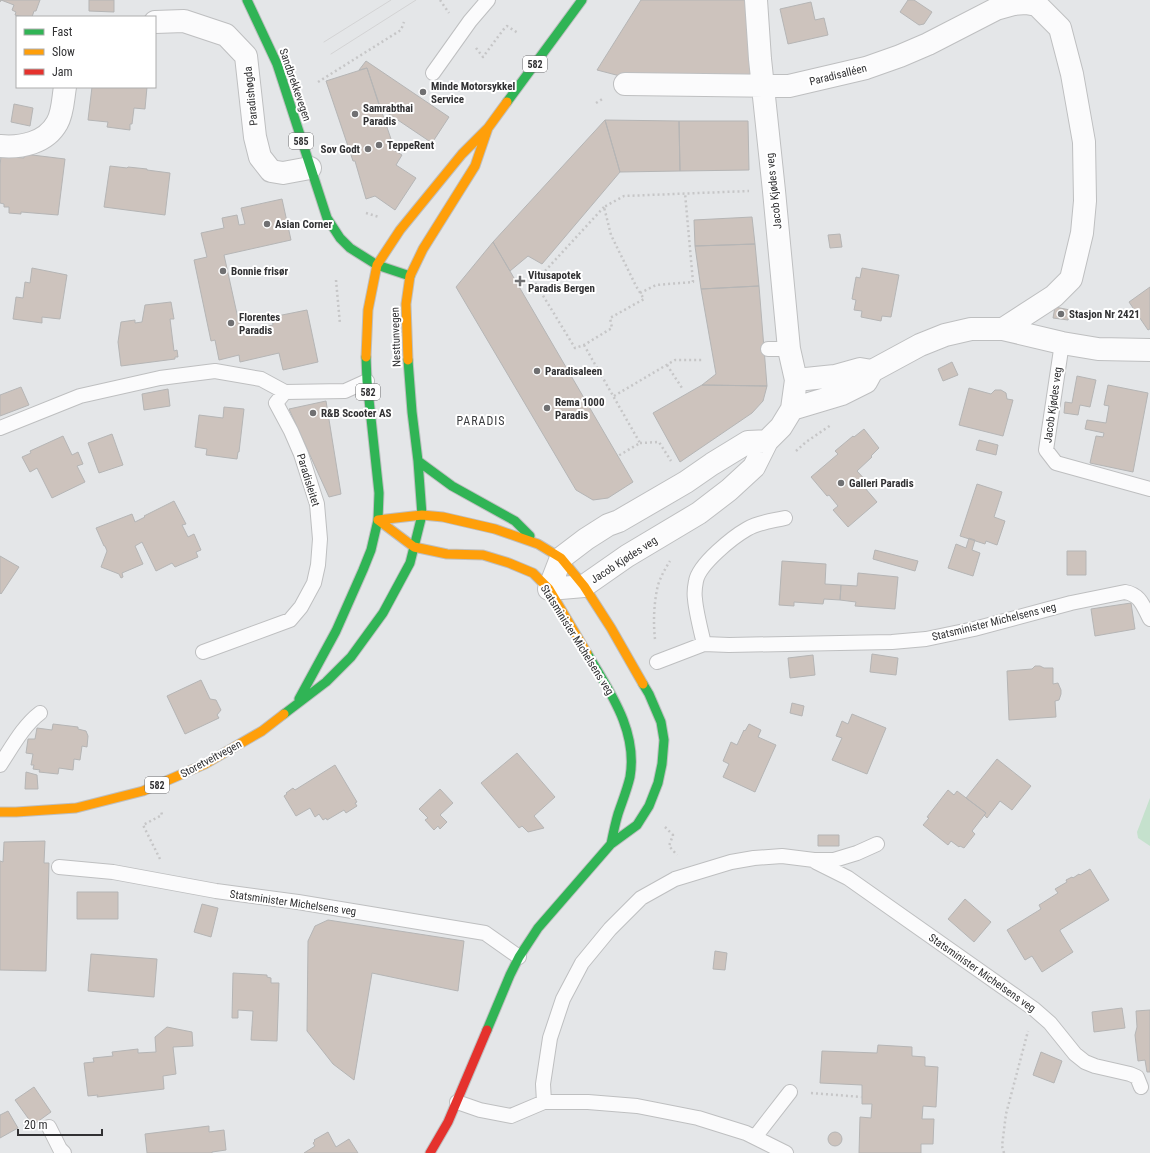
<svg xmlns="http://www.w3.org/2000/svg" width="1150" height="1153" font-family="'Roboto Condensed',sans-serif">
	<style>
		.green { fill: #c5e1cd }
		.building { fill: #cdc3bd; stroke: #b5b5b5 }
		.lines { fill: none; stroke-linecap: round; stroke-linejoin: round }
		.lane-casing { stroke: #bebfc0; stroke-width: 16 }
		.street-casing { stroke: #bebfc0; stroke-width: 24 }
		.fast-casing { stroke: #bebfc0; stroke-width: 11 }
		.slow-casing { stroke: #bebfc0; stroke-width: 11 }
		.jam-casing { stroke: #bebfc0; stroke-width: 11 }
		.path { stroke: #c6c6c7; stroke-width: 2.5; stroke-dasharray: 2 3; stroke-linecap: butt }
		.lane { stroke: #fbfbfc; stroke-width: 14 }
		.street { stroke: #fbfbfc; stroke-width: 22 }
		.fast { stroke: #30b455; stroke-width: 9 }
		.slow { stroke: #ff9f0a; stroke-width: 9 }
		.jam { stroke: #e5322d; stroke-width: 9 }
		.tram { stroke: #d3d3d4; stroke-width: 1 }
		.poi-dot { fill: #707072; stroke: #fff; stroke-width: 1.5 }
		.labels { text-anchor: middle; dominant-baseline: central; stroke-width: 4; stroke-linejoin: round; paint-order: stroke }
		.shield { fill: #fff; stroke: #6f6f70; stroke-width: 1 }
		.shield-label { font-size: 10px; font-weight: bold; fill: #313133 }
		.street-label { font-size: 11px; fill: #313133; stroke: #fff }
		.poi-label { font-size: 11px; font-weight: bold; fill: #313133; stroke: #fff; text-anchor: start }
		.neighbourhood-label { font-size: 12px; letter-spacing: 1px; fill: #3a3c3f; stroke: #fff }
	</style>
	<rect width="100%" height="100%" fill="#e4e6e8"/>
	<path class="green" d="M1150 798V846L1138 838 1137 832Z"/>
	<path class="building" d="M0 0H40L36 11H34L32 17H23L15 15 16 12 12 10 14 5 1 0 0 2Z
		M89 0H114V12L89 11Z
		M641 0H748L759 82 647 83 597 70Z
		M908 0H914L932 12 924 24 919 25 900 12Z
		M811 2 815 20 824 18 828 35 788 44 780 9Z
		M366 61 449 117 432 143 380 108 367 68 359 70Z
		M367 68 394 148 392 149 402 155 396 165 416 178 395 210 375 196 366 199 355 161H353L326 81Z
		M92 87H147L145 109 134 108 132 124H130V130L107 127 108 122 88 120Z
		M14 104 33 108 30 126 11 122Z
		M605 120 620 172 542 264 528 256 510 271 493 242Z
		M605 120 679 121 680 171 620 172Z
		M679 121H748L749 170 680 171Z
		M24 154 65 159 58 215 21 212V214L9 213V207H4V204L0 203V166L1 156 24 158Z
		M110 166 127 168 128 167 147 169V170L170 173 165 215 104 207Z
		M282 199 291 240 224 255 241 332 273 325 272 317 307 310 318 362 283 370 279 353 240 362 239 355 219 360 215 340 211 341 194 260 207 257 201 233 224 228 222 218 237 215 239 225 245 224 241 208Z
		M752 217 755 244 695 246 694 220Z
		M840 234 842 247 830 248 828 235Z
		M493 242 633 482 608 498 593 500 576 490 456 287Z
		M755 244 759 286 701 289 695 246Z
		M32 268 67 275 60 319 42 317V323L13 319 16 297 23 298 25 282 30 283Z
		M862 268 899 275 891 317 882 316 881 321 861 317 862 311 854 310 856 300 852 299 856 277 860 278Z
		M759 286 767 386 702 385 716 374 701 289Z
		M1150 287V329L1148 330 1129 302Z
		M171 302 174 319H170L174 351 177 350 178 357H175V359L121 366 118 342 121 322 135 320V323L142 322 145 305Z
		M1055 307 1070 310 1068 320 1053 318Z
		M952 362 958 375 943 381 938 369Z
		M1077 376 1096 380 1090 407 1080 405 1078 415 1064 413 1065 402 1072 403Z
		M702 385 767 386 763 401 752 413 680 462 653 413Z
		M1108 385 1148 393 1133 472 1090 463 1096 436 1103 437 1104 433 1085 429 1087 420 1106 423 1109 406 1104 405Z
		M21 387 29 405 0 416V395Z
		M969 388 991 394 995 390H1001L1006 393 1007 399 1013 400 1003 436 959 425Z
		M168 389 170 406 144 410 142 394Z
		M326 401 341 494 329 497 289 409Z
		M224 407 244 409 239 452H238L237 459 206 455 207 449 195 447 199 415 223 418Z
		M864 429 879 448 871 456 872 457 857 471 869 484 865 488 877 502 848 527 833 510 838 506 829 495 827 496 811 477 838 454 835 451 853 436 854 437Z
		M112 434 123 465 99 473 88 443Z
		M63 436 72 455 78 452 83 464 77 466 85 482 52 498 37 468 30 472 22 457 31 453 30 451Z
		M979 440 998 445 996 455 976 450Z
		M977 484 1002 492 994 517 1005 521 997 545 986 541 985 544 960 536Z
		M174 501 186 524 182 525 188 537 194 534 201 550 196 552 198 557 175 567 172 563 156 571 142 542 135 546 143 564 122 573 123 577 121 578 119 574 101 567 107 551 105 546H104L96 528 132 514 135 522 145 517 144 516Z
		M969 538 975 540 972 550 980 553 973 576 948 568 956 544 966 548Z
		M875 550 918 561 915 571 873 559Z
		M1067 551H1086V575H1067Z
		M0 556 19 567 1 594 0 593Z
		M782 561 826 564 825 584 841 585 840 600 824 599 823 604 794 602V606L779 605Z
		M858 573 898 577 895 609 855 606 856 602 840 600 841 585 857 586Z
		M1131 603 1135 629 1095 636 1091 609Z
		M872 654 898 658 896 675 870 672Z
		M813 655 815 675 790 678 788 658Z
		M1035 666H1040L1044 668H1053V684L1058 683 1061 690V694L1059 700 1055 701 1056 717 1009 720 1007 671 1032 669Z
		M201 680 210 699 216 700 221 710 217 715 219 718 185 734 167 696Z
		M792 703 804 706 802 716 790 713Z
		M852 714 886 728 867 774 832 760 842 738 836 736 842 721 848 724Z
		M53 724 78 727V729L86 731 88 736 87 747 82 746 80 760 74 759 73 770 59 768 58 774 39 772 40 770 33 769 34 765H31L33 754 26 753 28 739H35L37 728 52 730Z
		M749 724 761 730 758 737 776 745 755 792 723 777 729 764 723 761 731 742 737 745 744 730 745 731Z
		M517 753 555 797 534 816 544 828 528 832 522 826 519 828 481 783Z
		M997 759 1031 786 1012 810 1000 801 987 818 984 815 986 813 966 798Z
		M335 765 357 802 355 803 357 806 346 813 344 810 327 820 326 818 323 820 319 814 315 817 310 808 296 816 284 796 287 794 286 793 293 788 295 790Z
		M26 772 37 775 38 789H25Z
		M440 789 453 803 440 815 447 822 440 829 438 826 434 830 425 820 428 818 419 809Z
		M948 790 954 795 957 791 986 813 972 831 975 834 964 848 960 846 959 847 951 841 948 845 923 825 929 818 927 817Z
		M818 835H839V846H818Z
		M45 841 44 863H49L46 971 0 970V861L3 862 4 842Z
		M1090 869 1109 900 1060 930V931L1073 952 1042 972 1032 956 1025 960 1007 930 1041 909 1039 905 1058 893 1055 889 1067 882 1066 880 1072 877 1073 878 1079 874 1080 875Z
		M77 892H118V919H77Z
		M965 899 991 922 974 942 948 919Z
		M202 904 218 908 211 937 194 932Z
		M328 920 464 941 458 991 372 973 354 1080 333 1064 307 1031 308 941 315 926Z
		M715 951 727 953 725 970 713 969Z
		M91 954 157 959 154 997 88 991Z
		M233 973 267 975V977L271 978V983H279L277 1041 251 1040 253 1011 238 1010V1018H232Z
		M1122 1008 1125 1028 1094 1032 1092 1012Z
		M1150 1010V1072H1147L1145 1060 1138 1061 1135 1035 1137 1027 1136 1011Z
		M167 1027 192 1032 193 1046 173 1047 176 1074 163 1076 164 1089 97 1097 98 1095 88 1096 84 1063 94 1062 93 1058 113 1056 112 1052 138 1049V1053L156 1052 155 1037Z
		M878 1045 912 1047V1056L925 1057V1066L938 1067 936 1107 923 1106 922 1119H934L933 1144H921V1153H859L860 1117 871 1118 872 1104H862V1085L820 1083 822 1051 877 1053Z
		M1041 1052 1062 1061 1054 1083 1033 1075Z
		M34 1087 51 1112 33 1125 15 1100Z
		M8 1111 18 1128 0 1138V1115Z
		M209 1126V1132L224 1130 226 1150 212 1152V1153H147L145 1134Z
		M328 1132 336 1147 349 1139 358 1153H304L315 1146 313 1143 315 1141 314 1140Z
		M828 1139a7 7 0 1 1 14 0a7 7 0 1 1-14 0Z"/>
	<g class="lines">
		<g class="lane-casing">
			<path id="lane" d="M433 73 470 21 488 0
				M1062 343 1046 450 1056 463 1150 489
				M768 349H789
				M0 428 80 396 160 378 215 371 261 379 285 392 345 391 367 381
				M704 644C701 631 696 612 695 599 694 593 695 586 696 581 699 564 733 537 747 529 759 522 772 521 785 518
				M203 652 290 620 301 607 314 583 318 565 320 539 317 504 301 454 291 431 276 403 285 392
				M657 662 704 644 729 645 892 642 926 639 974 629 1071 603 1125 592C1141 595 1143 606 1150 619
				M0 765C12 747 23 726 40 713
				M816 862 848 878 1034 1009 1050 1023 1075 1054 1085 1062 1095 1066 1130 1074 1137 1077 1141 1087
				M59 867 113 872 216 891 298 902 485 933 519 957
				M457 1102 480 1110 511 1116 544 1102H588L637 1106 698 1118 746 1133 786 1153
				M544 1102 543 1084 550 1038 563 999 582 963 610 929 641 898 675 879 731 862 754 858 782 856 814 860H834L857 853 877 844
				M49 1127 60 1149 64 1153
				M755 1137 790 1092"/>
		</g>
		<g class="street-casing">
			<path id="street" d="M756 0 760 59 774 191 789 349 796 380 792 409 781 427 767 441 754 467 729 490 699 513 627 556 584 586 549 589 561 558 586 539 608 525 619 521 686 482 712 464 748 442 767 441
				M155 22 184 21 226 35 246 56 255 137 260 157 271 171 283 173 310 168
				M625 84 789 86 866 68 900 56 928 44 996 9 1014 4 1026 3 1037 5 1060 28 1072 74 1084 142 1085 201 1082 233 1071 279 1054 296 1003 329
				M0 146C21 148 46 143 57 123 63 113 63 98 65 87
				M796 380 835 376 860 369 872 371
				M792 409 842 394 866 382 872 371 920 345 945 335 971 329H1003L1062 343 1098 349 1150 350"/>
		</g>
		<g class="fast-casing">
			<path id="fast" d="M247 0 277 64 327 218 340 238 350 248 377 265 410 276
				M507 102 582 0
				M418 461 452 486 515 521 530 536
				M587 653C609 691 638 730 630 777 627 790 622 802 618 814 615 824 613 834 611 844
				M299 699 336 631 363 570 371 550 378 520 379 493 367 381 366 357
				M284 714 326 682 351 657 383 613 410 563 422 515 418 461 412 412 408 360
				M487 1030 510 975 519 957 538 928 611 844 637 825 649 806 658 783 662 764 664 740 661 722 649 694 643 684"/>
		</g>
		<g class="slow-casing">
			<path id="slow" d="M366 357 368 310 377 265 400 230 462 154 488 128 507 102
				M408 360 406 304 410 276 423 249 475 166 488 128
				M378 520 422 515 443 517 495 529 538 544 561 558 584 586 611 628 643 684
				M378 520 414 547 447 554 483 555 509 563 533 573 549 589 587 653
				M0 812H16L76 808 143 791 205 764 262 731 284 714"/>
		</g>
		<g class="jam-casing">
			<path id="jam" d="M430 1153 448 1122 487 1030"/>
		</g>
		<path class="path" d="M440 0 449 13
			M476 48 483 57 503 30 507 26 518 33
			M318 82 401 30 404 22
			M596 103 604 98
			M604 207 545 271 531 276 575 348 584 345 612 328 610 318 644 299 636 286 611 235 604 207 624 196 749 191
			M366 213 379 217
			M336 280 340 324
			M640 293 656 285 693 282 685 193
			M584 345 640 443 618 456
			M667 365 682 388
			M614 396 675 360H703
			M640 443 659 442 671 461
			M796 451 806 442 831 425
			M655 639C653 621 654 602 658 585 661 576 665 569 670 561
			M665 827 673 835 669 846 677 855
			M160 859 143 825 162 815 161 811
			M811 1093 862 1097
			M1004 1153 1002 1146 1006 1114 1028 1031"/>
		<use href="#lane" class="lane"/>
		<use href="#street" class="street"/>
		<use href="#fast" class="fast"/>
		<use href="#slow" class="slow"/>
		<use href="#jam" class="jam"/>
		<path class="tram" d="M324 42 391 0
			M331 54 416 0"/>
	</g>
	<g class="poi-dot">
		<circle cx="423" cy="92" r="4"/>
		<circle cx="355" cy="114" r="4"/>
		<circle cx="379" cy="145" r="4"/>
		<circle cx="368" cy="149" r="4"/>
		<circle cx="267" cy="224" r="4"/>
		<circle cx="223" cy="271" r="4"/>
		<path d="M518 275h4v4h4v4h-4v4h-4v-4h-4v-4h4z"/>
		<circle cx="1061" cy="314" r="4"/>
		<circle cx="231" cy="323" r="4"/>
		<circle cx="537" cy="371" r="4"/>
		<circle cx="547" cy="408" r="4"/>
		<circle cx="313" cy="413" r="4"/>
		<circle cx="841" cy="483" r="4"/>
	</g>
	<g class="labels">
		<g class="shield">
			<rect x="523" y="56" width="24" height="16" rx="3"/>
			<rect x="289" y="133" width="24" height="16" rx="3"/>
			<rect x="356" y="384" width="24" height="16" rx="3"/>
			<rect x="145" y="777" width="24" height="16" rx="3"/>
		</g>
		<g class="shield-label">
			<text x="535" y="64">582</text>
			<text x="301" y="141">585</text>
			<text x="368" y="392">582</text>
			<text x="157" y="785">582</text>
		</g>
		<g class="street-label">
			<text transform="translate(838 75) rotate(-14)">Paradisalléen</text>
			<text transform="translate(295 85) rotate(71)">Sandbrekkevegen</text>
			<text transform="translate(251 96) rotate(-96)">Paradishøgda</text>
			<text transform="translate(774 191) rotate(-96)">Jacob Kjødes veg</text>
			<text transform="translate(396 337) rotate(-92)">Nesttunvegen</text>
			<text transform="translate(1053 405) rotate(-82)">Jacob Kjødes veg</text>
			<text transform="translate(308 480) rotate(73)">Paradisleitet</text>
			<text transform="translate(624 560) rotate(-33)">Jacob Kjødes veg</text>
			<text transform="translate(994 622) rotate(-14)">Statsminister Michelsens veg</text>
			<text transform="translate(577 640) rotate(58)">Statsminister Michelsens veg</text>
			<text transform="translate(211 759) rotate(-28)">Storetveitvegen</text>
			<text transform="translate(293 903) rotate(8)">Statsminister Michelsens veg</text>
			<text transform="translate(982 973) rotate(35)">Statsminister Michelsens veg</text>
		</g>
		<g class="poi-label">
			<text x="431" y="86">Minde Motorsykkel<tspan x="431" dy="13">Service</tspan></text>
			<text x="363" y="108">Samrabthai<tspan x="363" dy="13">Paradis</tspan></text>
			<text x="387" y="145">TeppeRent</text>
			<text x="360" y="149" text-anchor="end">Sov Godt</text>
			<text x="275" y="224">Asian Corner</text>
			<text x="231" y="271">Bonnie frisør</text>
			<text x="528" y="275">Vitusapotek<tspan x="528" dy="13">Paradis Bergen</tspan></text>
			<text x="1069" y="314">Stasjon Nr 2421</text>
			<text x="239" y="317">Florentes<tspan x="239" dy="13">Paradis</tspan></text>
			<text x="545" y="371">Paradisaleen</text>
			<text x="555" y="402">Rema 1000<tspan x="555" dy="13">Paradis</tspan></text>
			<text x="321" y="413">R&amp;B Scooter AS</text>
			<text x="849" y="483">Galleri Paradis</text>
		</g>
		<g class="neighbourhood-label">
			<text x="481" y="421">PARADIS</text>
		</g>
	</g>
	<rect x="16" y="16" width="140" height="72" fill="#ffffff" stroke="#adadad"/>
	<rect x="24" y="29" width="20" height="6" fill="#30b455" stroke="#adadad"/>
	<text x="52" y="36" font-size="12" fill="#313133">Fast</text>
	<rect x="24" y="49" width="20" height="6" fill="#ff9f0a" stroke="#adadad"/>
	<text x="52" y="56" font-size="12" fill="#313133">Slow</text>
	<rect x="24" y="69" width="20" height="6" fill="#e5322d" stroke="#adadad"/>
	<text x="52" y="76" font-size="12" fill="#313133">Jam</text>
	<path d="M18 1129v6h84v-6" fill="none" stroke="#313133" stroke-width="2"/>
	<text x="24" y="1129" font-size="12" fill="#313133" stroke="#ffffff" stroke-width="3" paint-order="stroke">20 m</text>
</svg>
